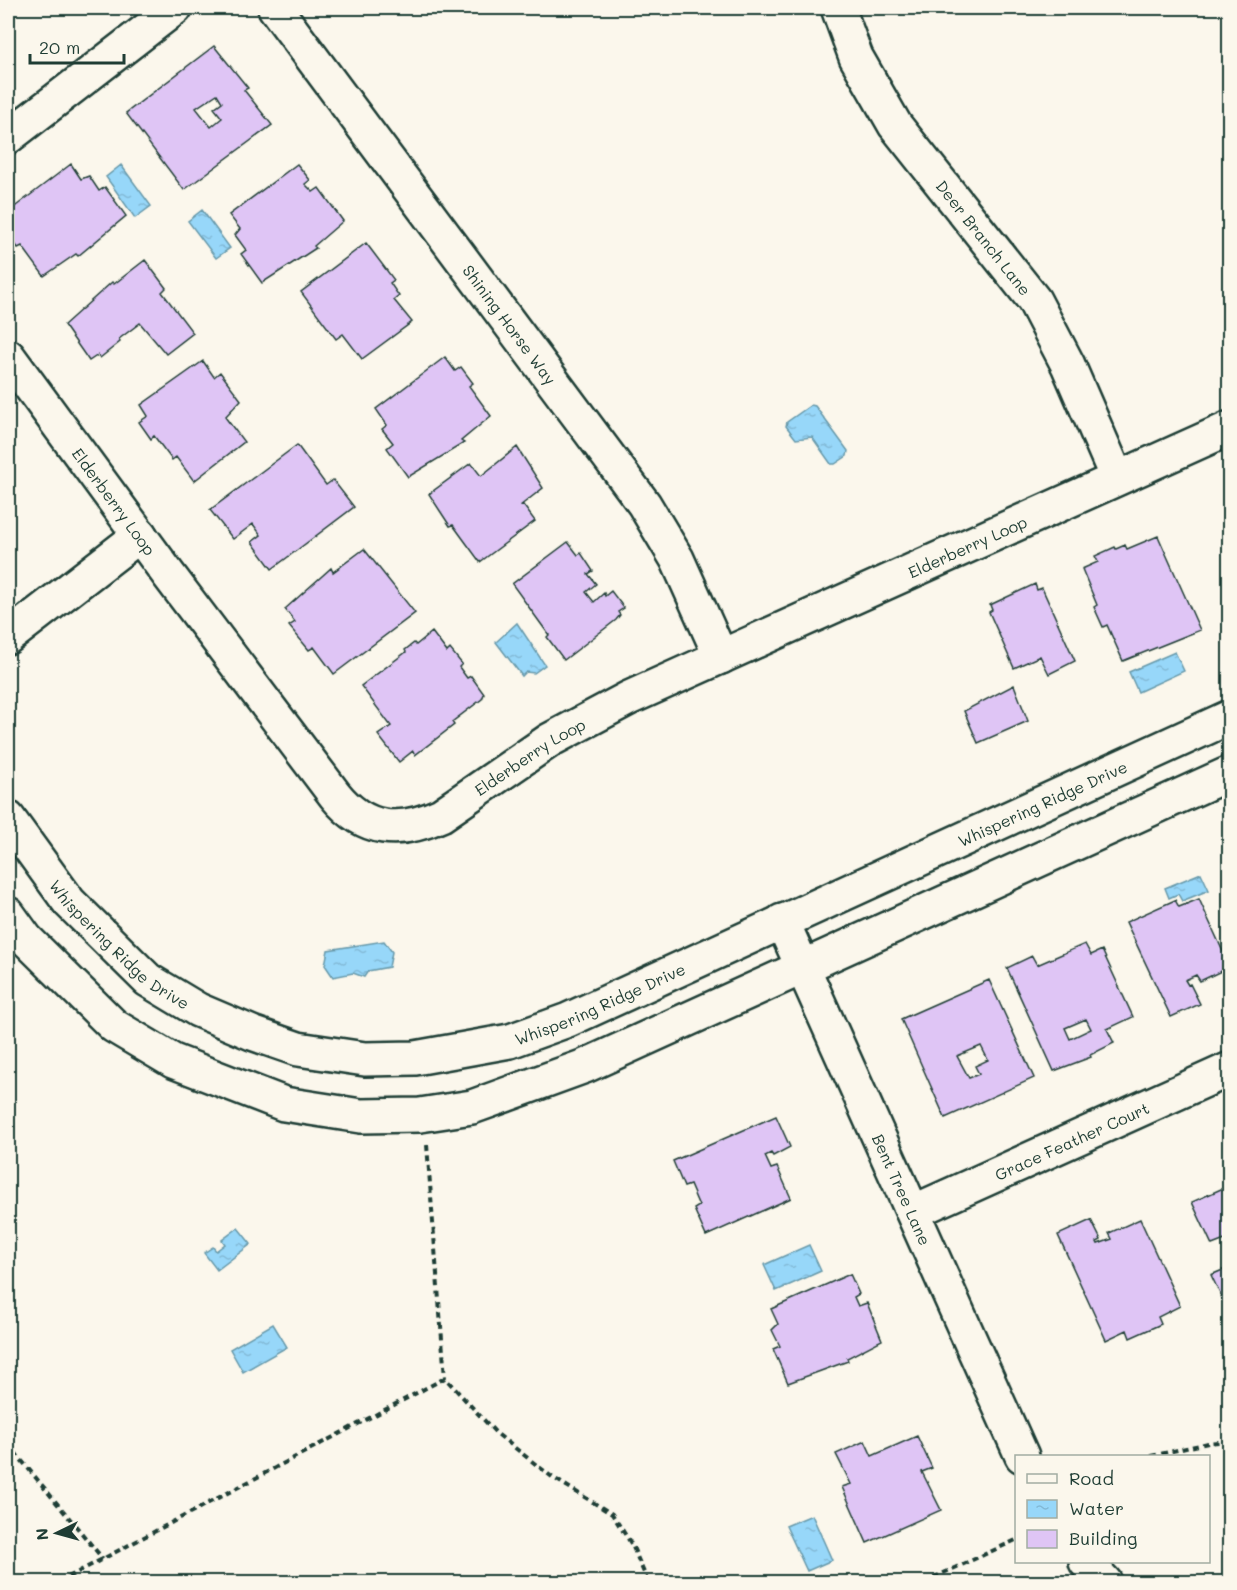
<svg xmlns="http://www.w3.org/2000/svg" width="1237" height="1590" font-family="Mali,sans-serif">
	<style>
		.water { fill: url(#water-ripples); stroke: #6799aa; stroke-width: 1.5 }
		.building { fill: #dfc5f5; stroke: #1f3d34; stroke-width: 1.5; fill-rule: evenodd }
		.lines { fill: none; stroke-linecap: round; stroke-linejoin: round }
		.minor-casing { stroke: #1f3d34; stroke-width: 38 }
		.path { stroke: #1f3d34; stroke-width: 4; stroke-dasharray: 6 4.5; stroke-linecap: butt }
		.minor { stroke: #fbf7ec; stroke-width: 33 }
		.labels { text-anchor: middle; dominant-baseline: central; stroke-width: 5; stroke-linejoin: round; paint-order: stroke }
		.street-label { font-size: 16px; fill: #1f3d34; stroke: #fbf7ec }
	</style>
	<defs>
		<pattern id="water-ripples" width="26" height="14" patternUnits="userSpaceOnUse" patternTransform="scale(1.5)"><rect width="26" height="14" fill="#97d7f9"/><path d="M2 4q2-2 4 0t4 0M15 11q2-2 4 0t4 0" fill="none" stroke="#82b9d6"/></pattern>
	</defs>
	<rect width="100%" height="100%" fill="#fbf7ec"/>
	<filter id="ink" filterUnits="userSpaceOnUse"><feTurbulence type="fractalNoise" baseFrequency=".0167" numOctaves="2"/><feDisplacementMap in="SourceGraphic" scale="12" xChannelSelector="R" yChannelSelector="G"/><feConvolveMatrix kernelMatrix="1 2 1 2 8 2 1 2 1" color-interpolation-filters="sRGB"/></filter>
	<g filter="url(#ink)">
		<path class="water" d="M121 165 151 206 135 218 106 177Z
			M202 210 230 248 216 258 188 221Z
			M811 405 815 406 848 451 847 456 835 464H831L812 437 796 439 786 426 787 422Z
			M517 623 545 665 534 673 526 672 522 676 496 642Z
			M1175 652 1184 671 1138 692 1129 672Z
			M1201 873 1209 890 1182 901 1178 894 1169 898 1165 888Z
			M384 941 392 952 389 967 368 971 364 977 353 973 333 977 325 965 328 950Z
			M238 1228 251 1244 217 1270 204 1253 213 1247 216 1251 225 1244 222 1240Z
			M809 1245 821 1271 776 1291 764 1265Z
			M273 1324 287 1347 243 1372 230 1349Z
			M812 1515 832 1560 807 1571 786 1526Z"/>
		<path class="building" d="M214 46 248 88 244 90 272 125 184 190 126 113ZM217 94 222 102 214 108 222 118 211 127 196 108Z
			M71 164 81 179 89 176 99 191 105 187 126 216 78 256 76 254 44 276 22 246 18 248 8 234 13 228 8 221V212Z
			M297 164 310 180 305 184 313 192 319 188 343 221 314 246 316 248 262 283 241 254 246 250 235 235 240 229 229 215Z
			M366 243 394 280 390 283 399 296 394 300 412 322 362 359 343 334 336 339 301 292Z
			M145 260 166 288 162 292 193 333 166 354 140 323 119 339 120 342 100 358 98 355 89 361 64 325 112 282 114 284Z
			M445 357 455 371 461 367 473 383 469 386 491 416 461 441 464 443 408 477 387 448 393 443 382 429 387 425 376 409Z
			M203 361 214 377 220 372 241 400 225 417 244 442 194 481 176 457 172 460 154 436 151 439 139 422 148 416 141 405Z
			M297 445 326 485 333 480 354 507 272 569 252 542 261 535 253 524 233 539 210 510Z
			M517 447 543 488 520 506 523 505 535 521 480 562 453 525 450 526 429 494 471 463 481 476Z
			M1158 536 1200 630 1123 661 1107 625 1103 627 1094 607 1097 605 1082 569 1098 562 1095 556 1115 547 1116 549 1125 545 1127 549Z
			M568 542 578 555 581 553 593 571 588 574 596 584 586 592 594 602 604 593 605 596 611 591 624 608 618 612 620 615 616 620 564 660 547 637 549 635 512 584Z
			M364 549 415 613 334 674 314 647 309 650 289 626 295 622 285 609 331 568 333 572Z
			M1035 584 1037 590 1042 588 1075 661 1049 674 1040 656 1014 668 989 612 992 610 990 605Z
			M432 632 447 652 450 649 462 664 459 667 467 678 471 676 484 694 482 699 452 722 454 725 415 755 413 751 399 762 378 735 391 726 361 686 406 652 405 650 414 643 416 645Z
			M1014 685 1028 721 978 743 964 711Z
			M1199 899 1230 967 1200 981 1196 975 1185 980 1188 985 1190 984 1200 1004 1171 1017 1126 922 1175 900 1179 907Z
			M1085 944 1091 955 1102 950 1133 1017 1107 1029 1114 1043 1090 1055 1091 1057 1054 1071 1007 968 1032 956 1037 965ZM1086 1019 1091 1029 1070 1039 1065 1028Z
			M989 980 1034 1078 945 1118 901 1019ZM981 1046 988 1060 975 1066 979 1074 969 1078 957 1056Z
			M776 1116 790 1147 773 1156 771 1153 765 1156 771 1169 777 1167 791 1198 706 1236 694 1209 699 1206 690 1185 684 1187 673 1161Z
			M1230 1185V1238L1212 1245 1192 1202Z
			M1140 1219 1180 1306 1158 1317 1161 1324 1130 1338 1127 1330 1106 1340 1058 1235 1091 1220 1101 1240 1097 1242 1098 1244 1112 1239 1109 1233Z
			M1230 1267V1315L1211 1275Z
			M850 1274 859 1294 854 1297 858 1306 867 1303 882 1340 847 1358 848 1361 788 1383 773 1349 780 1346 772 1330 778 1324 771 1309Z
			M917 1436 932 1468 922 1472 941 1510 867 1543 842 1487 851 1484 836 1454 865 1441 872 1456Z"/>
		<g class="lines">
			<g class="minor-casing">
				<g id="minor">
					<path id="s1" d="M275 8 644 504 677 559 721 657"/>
					<path id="s2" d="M838 8 856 57 895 125 1034 300 1068 365 1117 478"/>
					<path d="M8 137 175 8"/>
					<path id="s3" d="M8 356 168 574 335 795C365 832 399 834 441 815L550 740 629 698 1230 428"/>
					<path d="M8 637 140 535"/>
					<path id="s4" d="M8 818 69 902 148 980 198 1010 252 1033 298 1049 365 1059 415 1058 510 1041 568 1020 1230 717"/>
					<path d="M8 914 26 939 114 1026 173 1061 284 1104 361 1116 420 1115 472 1107 585 1066 1230 773"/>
					<path id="s5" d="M782 921 1022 1456"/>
					<path id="s6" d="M913 1212 1230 1069"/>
					<path d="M1086 1562 1105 1582"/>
				</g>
			</g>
			<path class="path" d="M427 1145 445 1378
				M8 1444 103 1559
				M1151 1456 1208 1443 1230 1441
				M59 1582 445 1378 496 1433 552 1477 612 1514 632 1545 648 1582
				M924 1582 1016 1540"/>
			<use href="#minor" class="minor"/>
		</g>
	</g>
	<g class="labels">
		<g class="street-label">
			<text stroke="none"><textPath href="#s2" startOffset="274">Deer Branch Lane</textPath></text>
			<text stroke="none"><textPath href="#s1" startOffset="394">Shining Horse Way</textPath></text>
			<text stroke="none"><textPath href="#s3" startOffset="180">Elderberry Loop</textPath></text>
			<text stroke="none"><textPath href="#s3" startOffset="1258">Elderberry Loop</textPath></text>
			<text stroke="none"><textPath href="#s3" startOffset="772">Elderberry Loop</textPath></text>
			<text stroke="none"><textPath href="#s4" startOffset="1178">Whispering Ridge Drive</textPath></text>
			<text stroke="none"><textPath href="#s4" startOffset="170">Whispering Ridge Drive</textPath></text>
			<text stroke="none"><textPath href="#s4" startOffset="692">Whispering Ridge Drive</textPath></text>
			<text stroke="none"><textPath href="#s6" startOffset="174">Grace Feather Court</textPath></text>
			<text stroke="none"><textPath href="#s5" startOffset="294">Bent Tree Lane</textPath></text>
		</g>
	</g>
	<rect width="1237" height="1590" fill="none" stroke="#fbf7ec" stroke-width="30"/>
	<rect x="15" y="15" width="1207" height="1560" fill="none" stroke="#1f3d34" stroke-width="2" filter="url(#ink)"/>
	<rect x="1015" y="1455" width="195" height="108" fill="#fbf7ec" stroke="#a3ada2" stroke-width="1.5"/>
	<rect x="1027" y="1474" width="30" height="9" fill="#fbf7ec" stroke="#a3ada2" stroke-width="1.5"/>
	<text x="1069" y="1485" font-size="18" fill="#1f3d34">Road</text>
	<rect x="1027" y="1500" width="30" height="18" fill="url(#water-ripples)" stroke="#a3ada2" stroke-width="1.5"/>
	<text x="1069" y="1515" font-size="18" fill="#1f3d34">Water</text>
	<rect x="1027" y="1530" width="30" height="18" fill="#dfc5f5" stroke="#a3ada2" stroke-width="1.5"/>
	<text x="1069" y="1545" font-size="18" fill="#1f3d34">Building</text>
	<g transform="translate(57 1533) rotate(265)" stroke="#fbf7ec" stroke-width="4.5" paint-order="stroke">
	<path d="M0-4.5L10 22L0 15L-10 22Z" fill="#1f3d34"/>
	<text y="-9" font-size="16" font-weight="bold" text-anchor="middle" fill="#1f3d34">N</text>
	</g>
	<path d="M30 54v9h94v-9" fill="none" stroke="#1f3d34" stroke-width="3"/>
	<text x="39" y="54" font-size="18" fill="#1f3d34" stroke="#fbf7ec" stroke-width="4.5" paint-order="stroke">20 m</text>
</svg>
